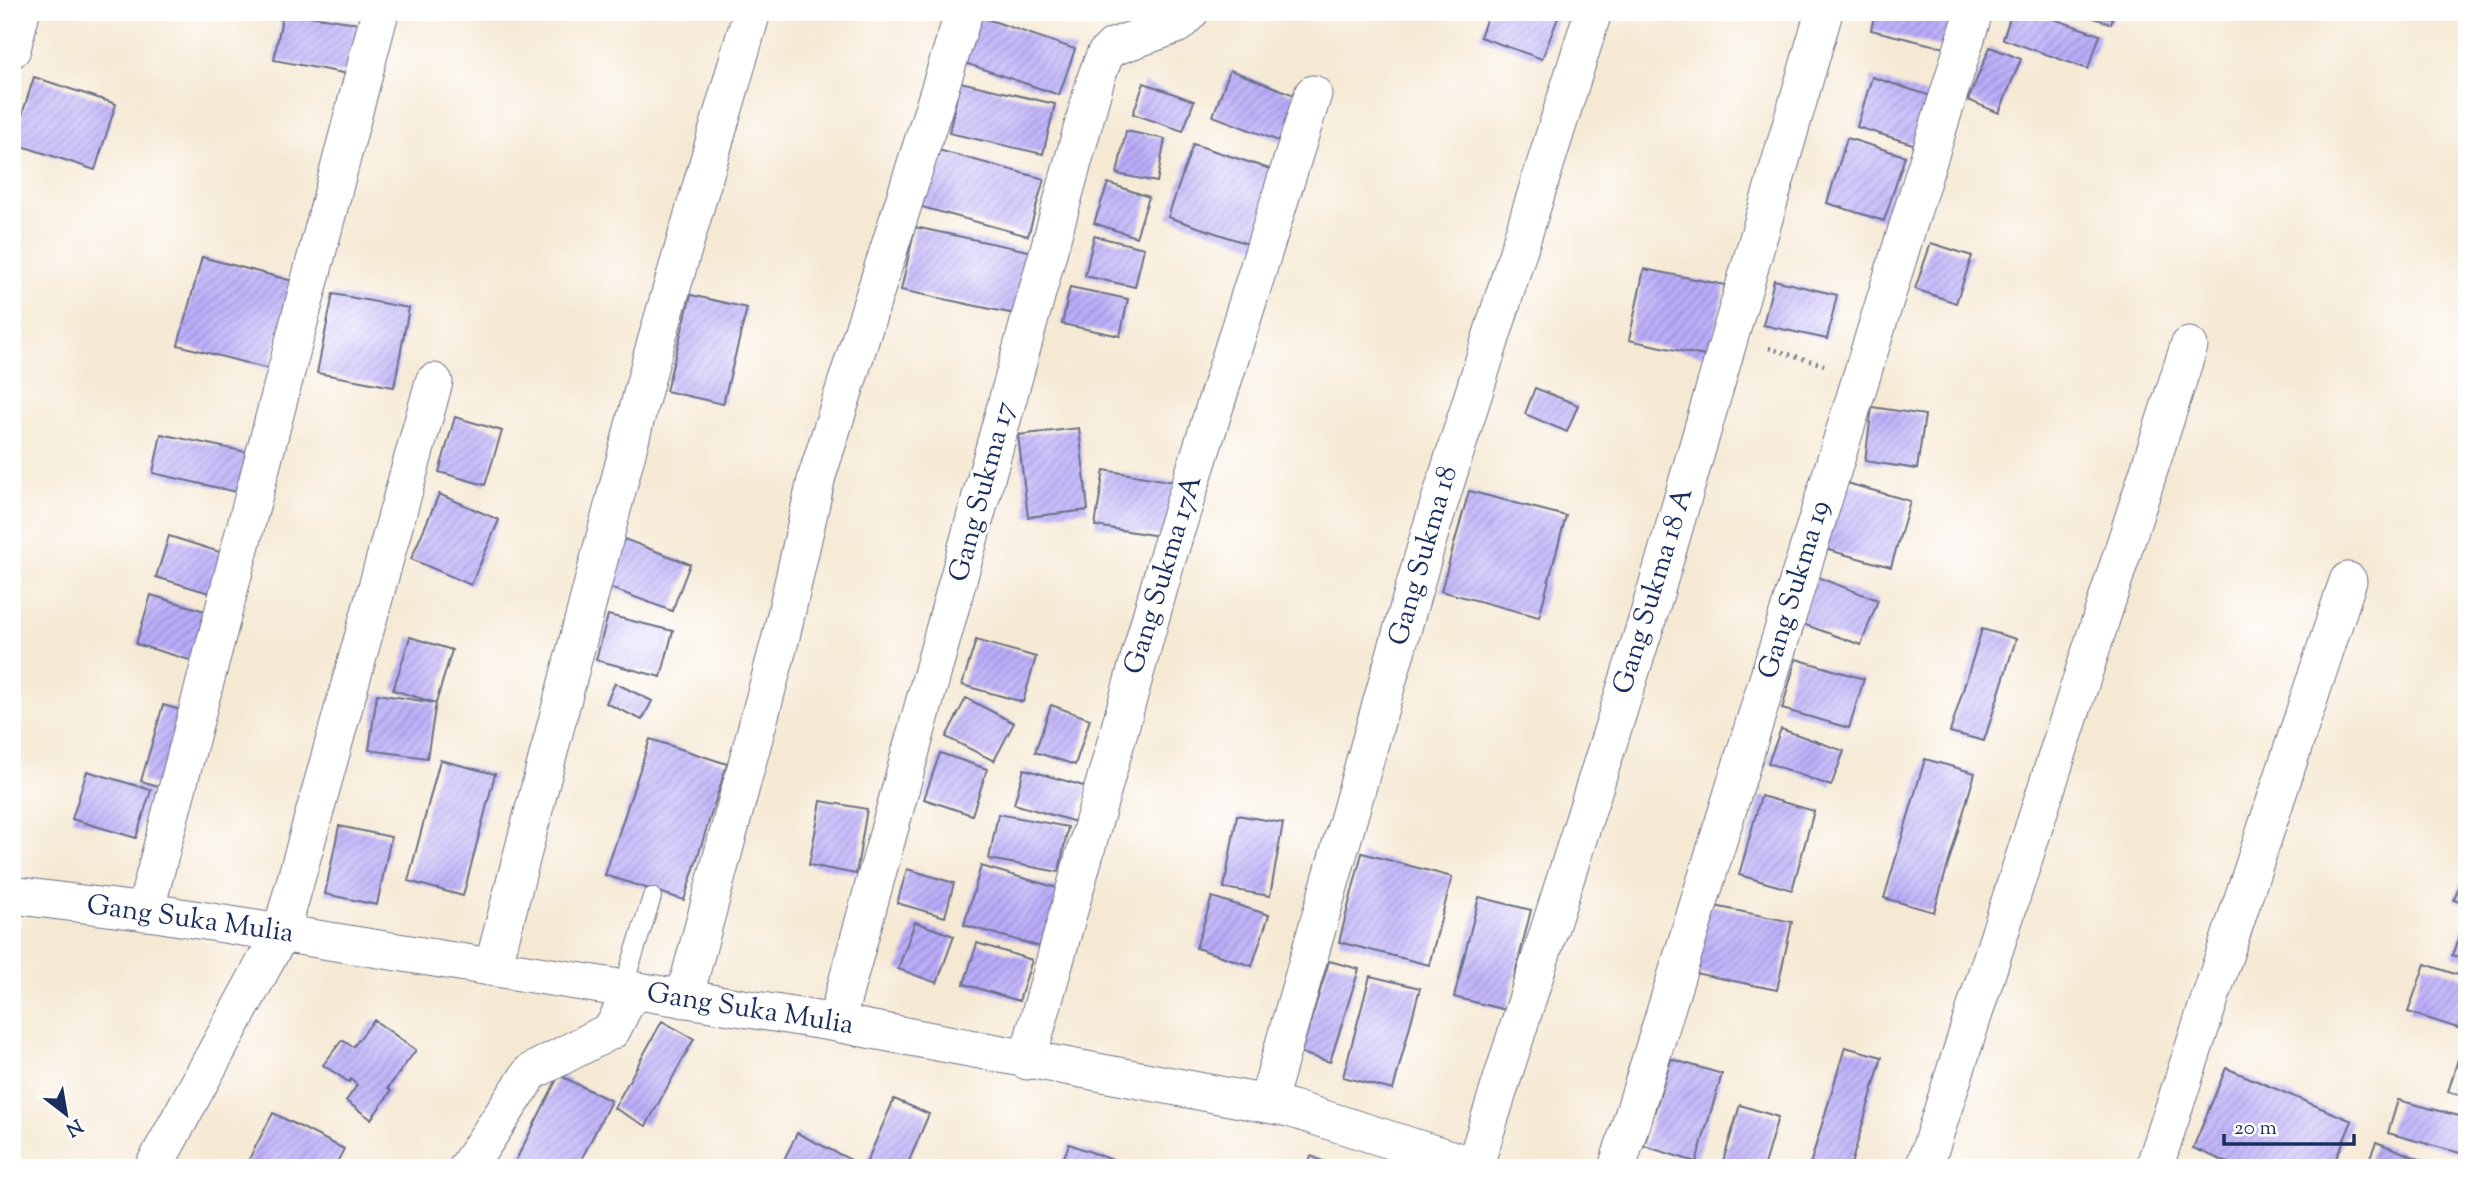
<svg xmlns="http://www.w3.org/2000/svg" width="2479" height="1180" font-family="'Sorts Mill Goudy',serif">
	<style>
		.building { fill: url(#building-hatch) }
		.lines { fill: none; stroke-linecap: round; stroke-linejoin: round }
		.service-casing { stroke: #687087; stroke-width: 20 }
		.minor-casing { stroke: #687087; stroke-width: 39 }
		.path { stroke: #687087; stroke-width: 4.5; stroke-dasharray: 2 5; stroke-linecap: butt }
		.service { stroke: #fff; stroke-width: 18 }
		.minor { stroke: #fff; stroke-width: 37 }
		.labels { text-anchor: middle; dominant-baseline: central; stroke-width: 6; stroke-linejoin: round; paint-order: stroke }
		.street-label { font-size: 28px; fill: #1b2f5e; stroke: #fff }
	</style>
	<defs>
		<pattern id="building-hatch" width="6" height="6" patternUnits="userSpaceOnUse" patternTransform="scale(1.75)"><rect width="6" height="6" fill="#baacf9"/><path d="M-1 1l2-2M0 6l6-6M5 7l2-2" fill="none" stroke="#968ccd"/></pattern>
	</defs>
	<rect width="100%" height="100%" fill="#fff"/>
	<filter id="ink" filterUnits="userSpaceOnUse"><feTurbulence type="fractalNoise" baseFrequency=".0143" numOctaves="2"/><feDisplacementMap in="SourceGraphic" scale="14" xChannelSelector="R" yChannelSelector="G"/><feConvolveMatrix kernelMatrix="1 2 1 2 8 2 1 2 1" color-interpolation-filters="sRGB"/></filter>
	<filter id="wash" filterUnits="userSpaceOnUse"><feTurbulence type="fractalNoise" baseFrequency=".00686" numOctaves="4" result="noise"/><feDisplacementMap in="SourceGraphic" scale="28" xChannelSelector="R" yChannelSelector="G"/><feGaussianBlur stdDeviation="1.57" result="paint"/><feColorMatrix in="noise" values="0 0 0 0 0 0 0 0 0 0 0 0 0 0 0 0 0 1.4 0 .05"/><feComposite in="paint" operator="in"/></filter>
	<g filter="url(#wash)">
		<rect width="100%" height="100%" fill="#f6e9d4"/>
		<g id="blocks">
			<path class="building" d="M283 12 364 24 354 75 274 60Z
				M1489 12H1551L1559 15 1542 59 1480 37Z
				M1875 12H1955L1945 48 1871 30Z
				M2012 12H2034L2100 35 2088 69 2003 39Z
				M2077 12H2114L2111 24Z
				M978 16 1075 49 1059 95 962 62Z
				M1990 47 2021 59 1999 113 1968 100Z
				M1230 70 1302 98 1284 143 1213 116Z
				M34 77 116 104 95 170 13 143Z
				M1872 77 1931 96 1916 145 1857 127Z
				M960 82 1055 104 1043 154 949 133Z
				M1144 83 1194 101 1183 131 1133 114Z
				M1126 131 1165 139 1157 182 1117 174Z
				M1847 138 1905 156 1884 221 1827 203Z
				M1193 144 1285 174 1260 248 1168 217Z
				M938 150 1044 179 1028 236 922 207Z
				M1108 183 1149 197 1136 237 1094 223Z
				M915 227 1033 252 1019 315 901 290Z
				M1094 236 1144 248 1135 287 1085 276Z
				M1931 243 1972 256 1956 303 1915 289Z
				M202 257 293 281 269 369 178 345Z
				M1644 269 1725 285 1709 357 1629 340Z
				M1774 280 1837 295 1827 339 1763 325Z
				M1070 287 1128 299 1120 336 1062 324Z
				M333 294 409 308 394 387 317 373Z
				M691 295 747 308 723 404 666 391Z
				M1535 388 1578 405 1567 432 1525 414Z
				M1872 407 1925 415 1917 469 1865 461Z
				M455 417 502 431 485 485 439 472Z
				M1079 428 1088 510 1028 517 1018 435Z
				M161 434 251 453 241 493 153 473Z
				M1104 470 1175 482 1166 537 1095 526Z
				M1840 481 1910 501 1891 567 1821 548Z
				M1469 491 1566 516 1539 617 1441 591Z
				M439 494 499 520 471 585 411 559Z
				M169 536 229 555 216 595 156 577Z
				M624 539 690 564 672 611 605 586Z
				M1817 577 1878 600 1861 645 1800 623Z
				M151 595 208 612 193 661 136 644Z
				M608 615 673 631 661 677 596 660Z
				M1982 629 2016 639 1984 741 1950 732Z
				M410 637 452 650 436 703 393 690Z
				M976 640 1036 657 1023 702 962 685Z
				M1796 659 1864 679 1849 728 1782 709Z
				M615 683 652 701 642 720 606 703Z
				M377 694 436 703 427 758 369 750Z
				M966 698 1014 723 994 761 946 737Z
				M163 705 191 713 169 789 141 781Z
				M1051 705 1090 719 1075 765 1035 752Z
				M1781 729 1844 751 1831 786 1768 763Z
				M650 739 727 764 684 900 605 875Z
				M940 753 987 769 972 815 924 799Z
				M1925 759 1975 773 1934 912 1884 898Z
				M440 760 495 774 463 896 408 881Z
				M1024 769 1087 787 1076 822 1014 804Z
				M87 771 151 790 136 838 72 819Z
				M1761 796 1814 811 1792 890 1739 875Z
				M821 801 867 809 856 874 809 865Z
				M998 814 1068 827 1059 872 989 859Z
				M1237 815 1283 823 1270 896 1224 888Z
				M339 826 391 837 377 905 325 894Z
				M1362 853 1452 877 1429 965 1339 942Z
				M981 866 1068 891 1051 950 964 925Z
				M2467 866V905L2454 900Z
				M907 869 954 883 945 917 897 903Z
				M1212 897 1269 915 1252 966 1196 948Z
				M1479 897 1531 910 1506 1010 1454 997Z
				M1705 904 1792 922 1777 990 1690 972Z
				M2467 917V961L2452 955Z
				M915 922 954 936 937 983 898 969Z
				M977 943 1032 960 1019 1001 964 984Z
				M1329 961 1359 969 1330 1062 1301 1053Z
				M2425 964 2467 978V1031L2408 1012Z
				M1370 976 1420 988 1393 1090 1343 1077Z
				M374 1020 416 1050 388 1088 391 1091 371 1119 346 1101 357 1085 351 1079 349 1082 323 1065 342 1040 353 1047Z
				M662 1021 694 1039 646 1126 614 1108Z
				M1845 1047 1882 1057 1850 1168H1809Z
				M1671 1059 1722 1074 1696 1162 1644 1146Z
				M2458 1059 2467 1061V1097L2448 1092Z
				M2226 1068 2352 1121 2332 1168H2240L2193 1148Z
				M559 1075 611 1101 577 1168H516L513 1166Z
				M894 1099 929 1114 906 1168H864Z
				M2398 1100 2467 1118V1155L2388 1133Z
				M1740 1105 1778 1117 1763 1168H1721Z
				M273 1113 344 1149 334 1168H257L247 1163Z
				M797 1133 857 1163 855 1168H780Z
				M2376 1142 2442 1168H2366Z
				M1069 1144 1132 1167V1168H1060Z
				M1311 1156 1339 1168H1306Z"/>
		</g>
	</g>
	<g filter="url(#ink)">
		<use href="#blocks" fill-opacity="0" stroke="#687087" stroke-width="2"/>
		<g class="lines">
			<g class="service-casing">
				<path id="service" d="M623 988 652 897"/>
			</g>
			<g class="minor-casing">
				<path id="minor" d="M12 49 21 12
					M12 895 162 914 836 1023 1289 1108 1479 1168
					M145 912 380 12
					M493 967 652 356 752 12
					M684 999 781 637 817 476 964 12
					M836 1023 1097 75 1105 55 1113 47 1178 24 1190 12
					M1027 1061 1167 559 1313 94
					M1267 1104 1429 536 1593 12
					M153 1168 281 933 434 382
					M467 1168 531 1072 612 1030 632 990
					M1474 1168 1649 614 1824 12
					M1617 1168 1974 12
					M1924 1168 2189 346
					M2154 1168 2348 581"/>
			</g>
			<path class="path" d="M1769 348 1824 365"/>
			<use href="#service" class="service"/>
			<use href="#minor" class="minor"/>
		</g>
	</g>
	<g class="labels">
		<g class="street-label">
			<text transform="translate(983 492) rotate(-75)">Gang Sukma 17</text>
			<text transform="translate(1424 556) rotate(-74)">Gang Sukma 18</text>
			<text transform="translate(1164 575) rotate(-73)">Gang Sukma 17A</text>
			<text transform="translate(1795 590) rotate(-73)">Gang Sukma 19</text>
			<text transform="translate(1654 591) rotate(-73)">Gang Sukma 18 A</text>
			<text transform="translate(190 920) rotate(8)">Gang Suka Mulia</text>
			<text transform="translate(750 1010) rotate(9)">Gang Suka Mulia</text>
		</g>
	</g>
	<rect width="2479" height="1180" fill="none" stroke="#fff" stroke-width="42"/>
	<g transform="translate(66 1114) rotate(149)" stroke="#ffffff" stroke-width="5" paint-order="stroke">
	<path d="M0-5L12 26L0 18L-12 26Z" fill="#1b2f5e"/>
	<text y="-10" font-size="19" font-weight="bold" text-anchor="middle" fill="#1b2f5e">N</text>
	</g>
	<path d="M2224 1134v10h130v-10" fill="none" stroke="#1b2f5e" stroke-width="3.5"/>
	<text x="2234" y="1134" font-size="21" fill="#1b2f5e" stroke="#ffffff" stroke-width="5" paint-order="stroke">20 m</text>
</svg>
